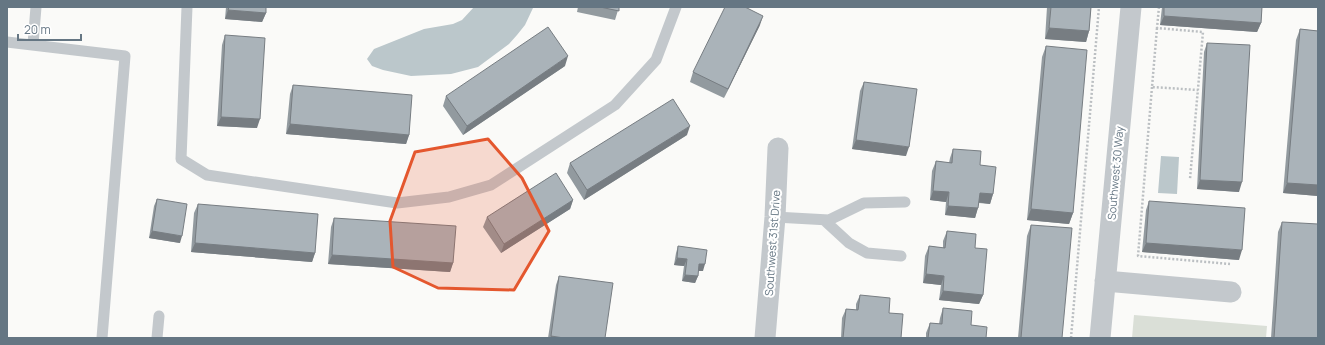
<svg xmlns="http://www.w3.org/2000/svg" width="1325" height="345" font-family="Manrope,sans-serif">
	<style>
		.green { fill: #dadfd7 }
		.water { fill: #bbc7cb }
		.lines { fill: none; stroke-linecap: round; stroke-linejoin: round }
		.path { stroke: #bbbfc2; stroke-width: 2.5; stroke-dasharray: 2 2; stroke-linecap: butt }
		.service { stroke: #c3c8cc; stroke-width: 11 }
		.minor { stroke: #c3c8cc; stroke-width: 21 }
		.wall { fill: #929a9f }
		.shaded-wall { fill: #777d82 }
		.building { fill: #aab3b9; stroke: #777d82 }
		.marked { fill: #e4572e; fill-opacity: 0.2; stroke: #e4572e; stroke-width: 3; stroke-linejoin: round }
		.labels { text-anchor: middle; dominant-baseline: central; stroke-width: 4; stroke-linejoin: round; paint-order: stroke }
		.street-label { font-size: 11px; fill: #657683; stroke: #fff }
	</style>
	<rect width="100%" height="100%" fill="#fafaf8"/>
	<path class="green" d="M1134 315 1267 326 1266 338H1132Z"/>
	<path class="water" d="M474 7H533V8L525 25 517 35 509 44 478 67 451 74 411 76 383 70 372 66 367 59 374 49 424 29 453 24 462 20Z
		M1161 156 1179 157 1177 194 1158 193Z"/>
	<g class="lines">
		<path class="path" d="M1159 7 1157 28 1203 32 1190 179
			M1157 28 1152 87 1198 90
			M1152 87 1138 256 1230 264
			M1071 338 1099 7"/>
		<path class="service" d="M187 7 181 159 207 175 397 203 449 197 491 185 615 105 656 60 676 7
			M7 42 125 56 102 338
			M33 44 36 7
			M775 217 829 220 864 203 905 202
			M824 220 849 243 867 253 901 256
			M157 338 159 316"/>
		<path class="minor" d="M1105 281 1231 292
			M765 338 775 217 778 148
			M1100 338 1131 7"/>
	</g>
	<path class="wall" d="M226 7H266V13L262 22 225 19Z
		M578 7H619L615 20 577 12Z
		M1047 7H1091L1089 31 1086 42 1045 39Z
		M1162 7H1262L1261 23 1257 32 1160 25Z
		M760 25 724 98 690 82 693 72Z
		M1300 29 1318 31V196L1283 193 1296 40Z
		M225 35 257 128 217 126 222 45Z
		M1207 43 1239 192 1197 189 1204 52Z
		M1046 46 1073 213 1069 224 1027 220 1042 57Z
		M565 66 463 135 443 106 446 96Z
		M864 82 906 156 852 149 860 91Z
		M293 85 409 135 406 144 286 134 290 94Z
		M687 135 584 200 567 173 570 163Z
		M953 149 980 165 993 194 990 204 979 203 975 218 945 215 946 202 930 200 932 171 936 161 949 163 950 158Z
		M157 199 180 243 149 238 154 206Z
		M573 200 570 209 501 253 483 227 487 217Z
		M1149 201 1239 260 1142 252 1146 210Z
		M198 204 315 253 312 262 191 252 194 213Z
		M334 218 453 263 450 272 328 264 331 227Z
		M1282 222 1318 338H1271L1278 232Z
		M1031 225 1062 338H1018L1027 236Z
		M947 231 975 248 983 295 979 304 939 300 941 285 923 283 925 256 929 246 943 248V241Z
		M678 246 703 271H698V276L695 283 682 281 684 266 674 265 676 253Z
		M559 276 605 338H548L556 285Z
		M860 295 889 313 901 338H841L842 318 846 309 856 310V304Z
		M943 308 971 325 986 338H926V333L930 323 939 324 940 318Z"/>
	<path class="shaded-wall" d="M228 10 266 13 262 22 225 19Z
		M763 16 760 25 724 98 728 89Z
		M1164 16 1261 23 1257 32 1160 25Z
		M1049 28 1089 31 1086 42 1045 39Z
		M568 56 565 66 463 135 467 126Z
		M221 117 260 119 257 128 217 126Z
		M290 124 409 135 406 144 286 134Z
		M690 126 687 135 584 200 587 190Z
		M856 140 909 147 906 156 852 149Z
		M1200 180 1242 182 1239 192 1197 189Z
		M1287 183 1318 185V196L1283 193Z
		M933 191 949 192 946 202 930 200Z
		M980 193 993 194 990 204 976 202Z
		M573 200 570 209 501 253 504 244Z
		M948 206 978 208 975 218 945 215Z
		M1031 209 1073 213 1069 224 1027 220Z
		M152 231 182 236 180 243 149 238Z
		M195 243 315 253 312 262 191 252Z
		M1146 243 1242 250 1239 260 1142 252Z
		M332 255 453 263 450 272 328 264Z
		M677 258 687 259 684 266 674 265Z
		M699 264H705L703 271H697Z
		M926 274 944 276 941 285 923 283Z
		M685 275 698 276 695 283 682 281Z
		M943 291 983 295 979 304 939 300Z
		M551 336 564 338H550Z"/>
	<path class="building" d="M229 7H266V13L228 10Z
		M600 7H619V11Z
		M725 7H745L763 16 728 89 693 72Z
		M1051 7H1091L1089 31 1049 28Z
		M1164 7H1262L1261 23 1164 16Z
		M548 27 568 56 467 126 446 96Z
		M1300 29 1318 31V185L1287 183Z
		M225 35 265 38 260 119 221 117Z
		M1207 43 1250 45 1242 182 1200 180Z
		M1046 46 1087 50 1073 213 1031 209Z
		M864 82 917 89 909 147 856 140Z
		M293 85 412 95 409 135 290 124Z
		M673 99 690 126 587 190 570 163Z
		M953 149 981 151 980 165 996 167 993 194 980 193 978 208 948 206 949 192 933 191 936 161 952 163Z
		M556 173 573 200 504 244 487 217Z
		M157 199 187 204 182 236 152 231Z
		M1149 201 1245 208 1242 250 1146 243Z
		M198 204 318 214 315 253 195 243Z
		M334 218 456 226 453 263 332 255Z
		M1282 222 1318 224V338H1274Z
		M1031 225 1072 228 1062 338H1021Z
		M947 231 976 234 975 248 987 249 983 295 943 291 944 276 926 274 929 246 945 248Z
		M678 246 707 250 705 264H699L698 276 685 275 687 259 677 258Z
		M559 276 613 283 605 338H564L551 336Z
		M860 295 890 298 889 313 903 314 901 338H843L846 309 858 310Z
		M943 308 972 311 971 325 987 327 986 338H928L930 323 942 324Z"/>
	<path class="marked" d="M488 139 522 178 549 231 514 290 438 288 393 267 390 221 415 152Z"/>
	<g class="labels">
		<g class="street-label">
			<text transform="translate(1115 173) rotate(-85)">Southwest 30 Way</text>
			<text transform="translate(772 243) rotate(-86)">Southwest 31st Drive</text>
		</g>
	</g>
	<rect width="1325" height="345" fill="none" stroke="#657683" stroke-width="16"/>
	<path d="M18 34v6h63v-6" fill="none" stroke="#657683" stroke-width="2"/>
	<text x="24" y="34" font-size="12" fill="#657683" stroke="#ffffff" stroke-width="3" paint-order="stroke">20 m</text>
</svg>
